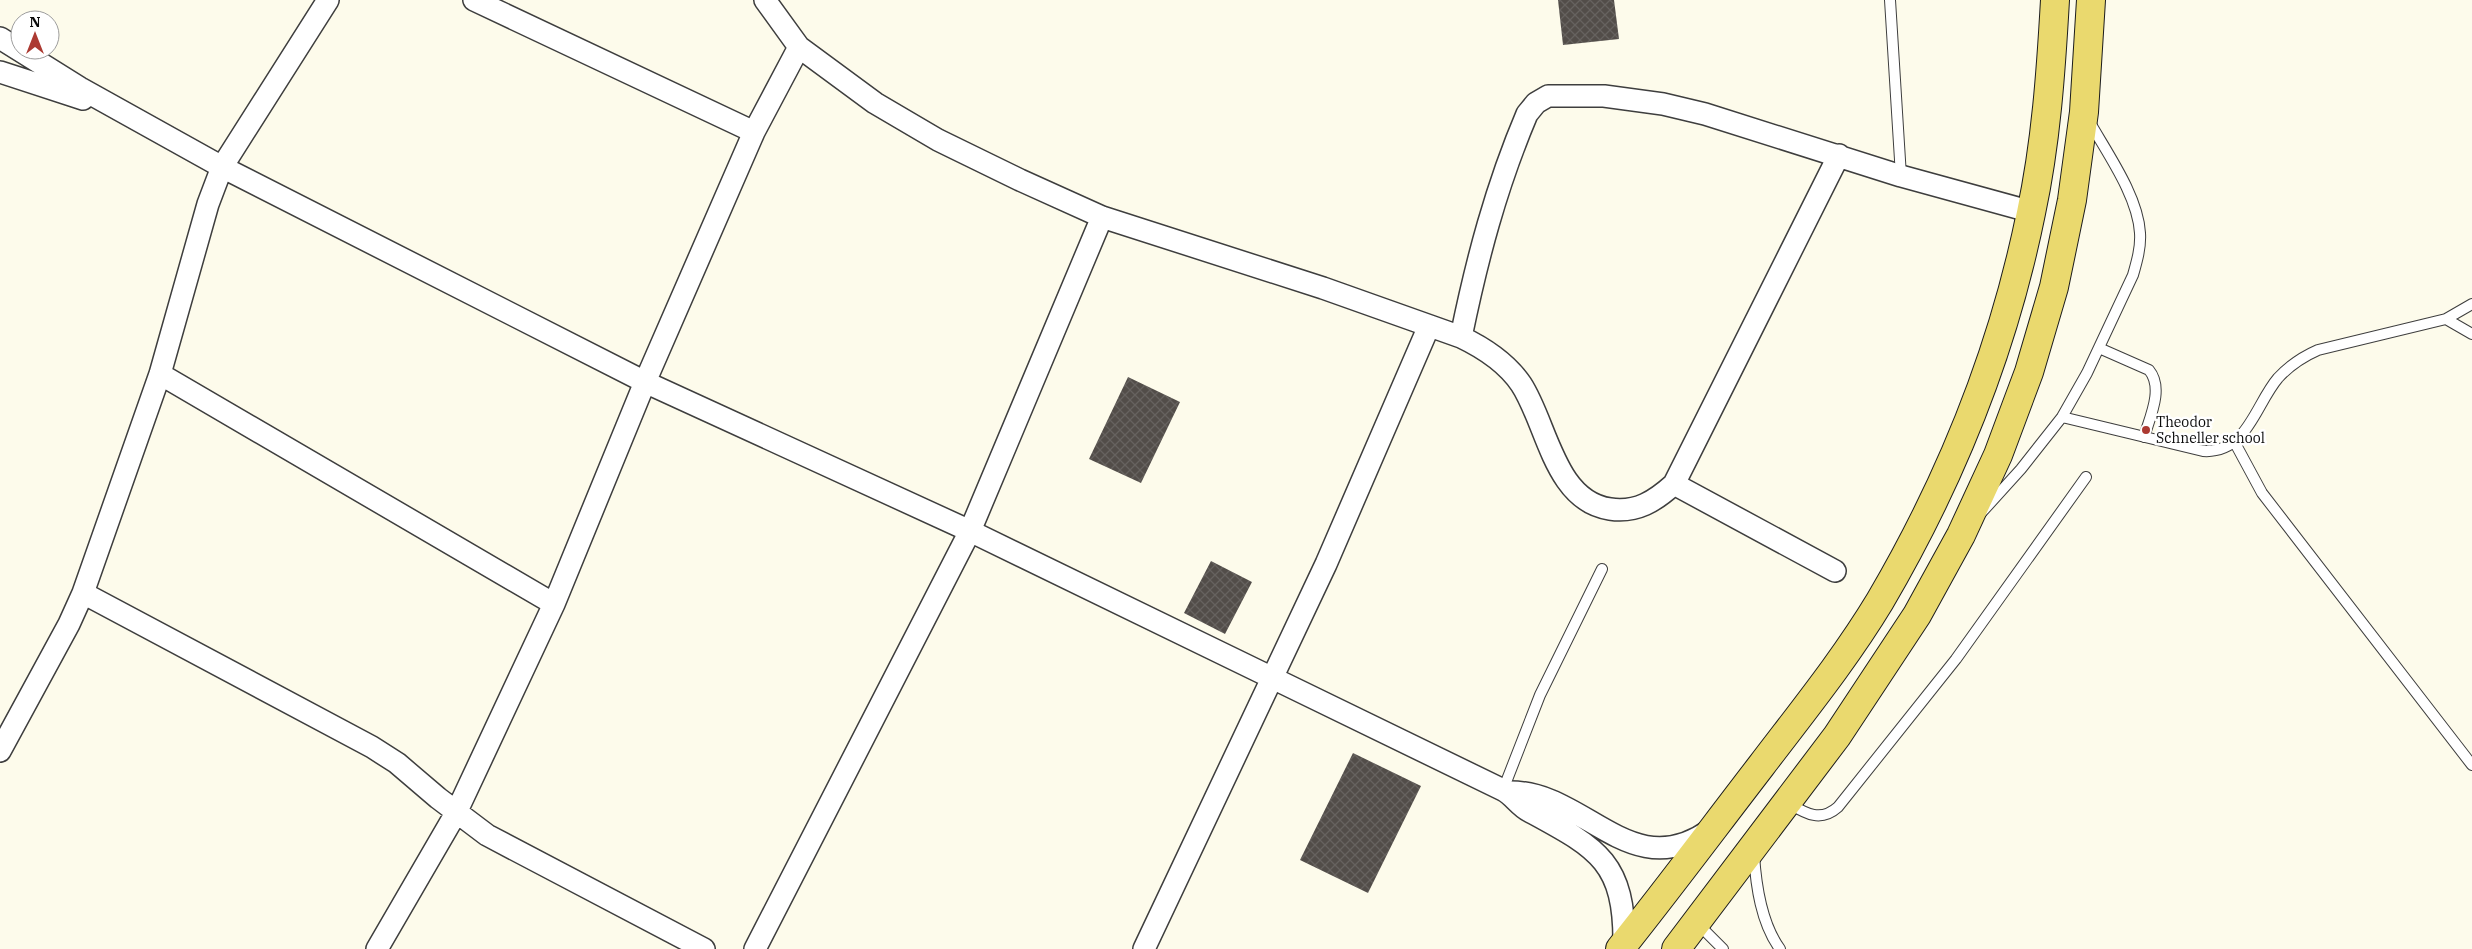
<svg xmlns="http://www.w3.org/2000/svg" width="2472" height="949" font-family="'IBM Plex Serif',serif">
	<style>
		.building { fill: url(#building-cross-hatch) }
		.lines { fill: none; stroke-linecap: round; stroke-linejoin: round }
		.lane-casing { stroke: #3e3e3e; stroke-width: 12 }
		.street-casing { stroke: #3e3e3e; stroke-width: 24 }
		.primary-casing { stroke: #1c1c1c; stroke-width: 30 }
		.lane { stroke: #fff; stroke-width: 10 }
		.street { stroke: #fff; stroke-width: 21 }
		.primary { stroke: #ead96e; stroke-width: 28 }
		.poi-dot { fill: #ac3a32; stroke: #fff; stroke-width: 2 }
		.labels { text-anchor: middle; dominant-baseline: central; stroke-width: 5; stroke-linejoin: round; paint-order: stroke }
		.poi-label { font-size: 14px; fill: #0b0b0b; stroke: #fff; text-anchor: start }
	</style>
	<defs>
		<pattern id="building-cross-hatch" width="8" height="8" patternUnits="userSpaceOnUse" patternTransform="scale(1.25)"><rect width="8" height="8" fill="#524d49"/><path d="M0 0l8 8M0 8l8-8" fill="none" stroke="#66625f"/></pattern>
	</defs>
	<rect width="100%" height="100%" fill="#fdfbeb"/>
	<path class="building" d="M1558 0H1614L1619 39 1563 45Z
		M1128 377 1180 402 1141 483 1089 459Z
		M1211 561 1252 582 1225 634 1184 613Z
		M1353 753 1421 786 1368 893 1300 860Z"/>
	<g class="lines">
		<g class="lane-casing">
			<path id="lane" d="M1890 0 1901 176
				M2446 319 2472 334
				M2099 348 2149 370C2164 388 2150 417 2144 437
				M2062 417 2203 451C2247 454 2255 405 2278 378 2290 365 2302 357 2318 350L2446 319 2472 304
				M2235 443 2262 493 2472 765
				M1982 512 2021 469 2062 417 2087 373 2133 275C2137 261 2141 247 2140 233 2138 196 2107 153 2089 121
				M1503 790 1540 695 1602 569
				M1788 803C1805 813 1820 823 1838 807L1956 659 2086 477
				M1754 855C1756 886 1761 923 1780 949
				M1697 923 1723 949"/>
		</g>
		<g class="street-casing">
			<path id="street" d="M474 0 754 132
				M765 0 799 47 875 103 938 140 1020 180 1102 217 1323 288 1461 337C1484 348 1506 362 1521 384 1547 423 1554 501 1610 509 1637 513 1655 501 1674 484L1839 155
				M0 38 80 88 222 167 645 382 970 531 1503 790C1513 795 1519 806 1529 811 1597 848 1625 861 1624 945
				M0 72 83 99
				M1461 337C1477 259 1496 187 1527 114L1536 103 1548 96H1604L1663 104 1705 114 1901 176 2032 212
				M160 374 554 604
				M1674 484 1835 571
				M83 593 372 747 397 763 438 798 487 835 704 949
				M0 751 69 624 83 593 160 374 208 204 222 167 328 0
				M1507 792C1584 789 1630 887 1710 830
				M377 949 456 813 554 604 645 382 754 132 799 47
				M755 949 970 531 1102 217
				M1144 949 1326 564 1429 326"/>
		</g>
		<g class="primary-casing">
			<path id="primary" d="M1620 949C1668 889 1714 827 1761 766 1802 712 1845 659 1880 601 1951 480 2003 351 2031 213 2046 143 2051 71 2055 0
				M1676 949 1837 736 1917 615 1961 535 1998 455 2029 372 2054 287 2072 200 2084 112 2091 0"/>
		</g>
		<use href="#lane" class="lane"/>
		<use href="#street" class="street"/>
		<use href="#primary" class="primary"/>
	</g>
	<circle class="poi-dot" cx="2146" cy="430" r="5"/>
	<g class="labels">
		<g class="poi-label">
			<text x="2156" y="422">Theodor<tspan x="2156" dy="16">Schneller school</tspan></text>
		</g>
	</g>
	<g transform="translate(35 35)"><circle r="24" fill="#ffffff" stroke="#9d9d9d"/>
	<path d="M0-4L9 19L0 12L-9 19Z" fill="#ac3a32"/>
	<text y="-8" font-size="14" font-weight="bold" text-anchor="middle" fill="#0b0b0b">N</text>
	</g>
</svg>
